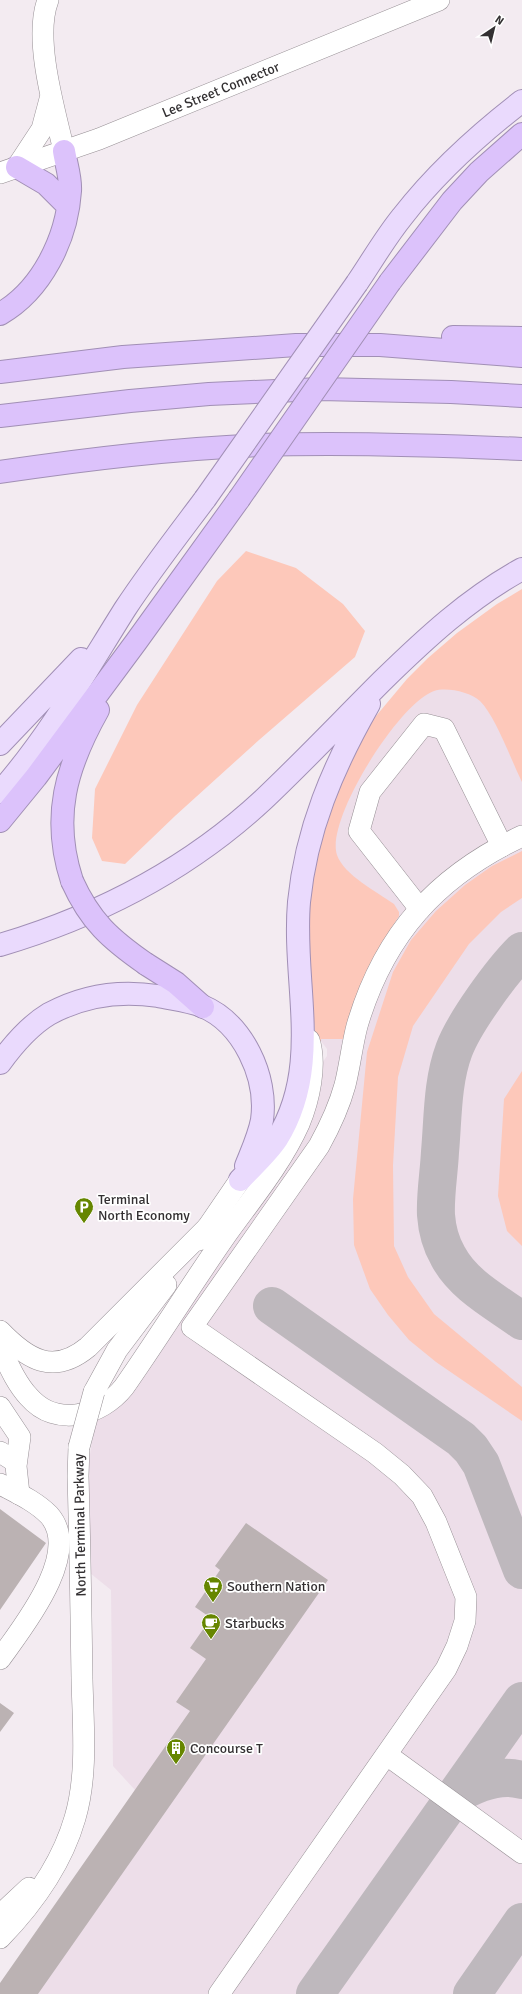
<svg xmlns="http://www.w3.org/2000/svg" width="522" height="1994" font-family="Signika,sans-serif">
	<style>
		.built { fill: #eddee9 }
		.green { fill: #fdc8ba }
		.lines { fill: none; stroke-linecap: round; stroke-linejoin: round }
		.taxiway { stroke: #beb8bd; stroke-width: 38 }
		.building { fill: #bbb2b3 }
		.minor-casing { stroke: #979095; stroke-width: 22 }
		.major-casing { stroke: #a18fb5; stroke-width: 24 }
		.highway-casing { stroke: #a18fb5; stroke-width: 24 }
		.minor { stroke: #fff; stroke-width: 21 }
		.major { stroke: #eadafd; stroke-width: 22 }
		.highway { stroke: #dcc2fb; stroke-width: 22 }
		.minor-bridge-casing { stroke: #979095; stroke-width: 22; stroke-linecap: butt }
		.major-bridge-casing { stroke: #a18fb5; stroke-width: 24; stroke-linecap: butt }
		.highway-bridge-casing { stroke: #a18fb5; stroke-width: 24; stroke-linecap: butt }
		.minor-bridge { stroke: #fff; stroke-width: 21 }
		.major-bridge { stroke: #eadafd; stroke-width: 22 }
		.highway-bridge { stroke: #dcc2fb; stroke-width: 22 }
		.labels { text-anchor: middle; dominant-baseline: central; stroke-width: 3.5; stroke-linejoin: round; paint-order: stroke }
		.street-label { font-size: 14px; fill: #333032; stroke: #fff }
		.poi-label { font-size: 14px; fill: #333032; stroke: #fff; text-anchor: start }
	</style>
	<rect width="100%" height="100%" fill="#f3ebf1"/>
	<path class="built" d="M522 596V1994H0L135 1790 113 1766 111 1590 90 1573 88 1467 96 1416 267 1188 277 1186 281 1179 289 1156 311 1111H315L322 1081V1063L327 1056V1049L321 1041 315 982 313 921 354 754Z"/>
	<path class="green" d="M246 551 296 568 343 604 365 631 355 657 259 740 175 816 125 864 102 861 92 838 95 789 137 705 217 581Z
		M522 589V782C511 760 496 717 480 701 470 692 447 687 434 691 399 703 325 820 337 855 344 875 377 892 394 904L399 912V916L374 956 367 971 344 1039H321V1041L316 1043 306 935 313 863 342 772 371 722 407 679 428 658 457 633 497 604Z
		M522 851V898L501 912 469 944 413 1026 398 1077 393 1165 394 1246 408 1277 434 1314 522 1387V1421L436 1362 409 1340 388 1315 370 1289 354 1245 353 1199 367 1052 393 972 411 940 436 911 465 885 492 866Z
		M522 1071V1246L507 1231 498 1196 504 1099Z"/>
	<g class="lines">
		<path class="taxiway" d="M522 951C501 972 464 1023 454 1050 442 1082 443 1119 440 1152 439 1173 435 1195 436 1215 437 1229 441 1244 448 1256 463 1285 496 1302 522 1321
			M272 1306 461 1439 471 1449 481 1464 522 1570
			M454 1796C474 1784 498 1773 522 1780
			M315 1994 522 1701
			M472 1994 522 1922"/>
	</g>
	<path class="building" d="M0 1509 46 1543 0 1610Z
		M246 1523 328 1580 38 1994H0V1983L190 1711 176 1702 206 1659 190 1648 211 1618 195 1607 220 1570 215 1566Z
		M0 1703 14 1713 0 1732Z"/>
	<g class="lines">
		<g class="minor-casing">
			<g id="minor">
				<path d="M48 0C33 39 55 111 64 151"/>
				<path d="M17 167 42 129 50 99"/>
				<path id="s1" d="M0 173 99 139 439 0"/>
				<path d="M420 909 359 831 370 792 424 724 444 729 502 846"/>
				<path d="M199 1240 240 1180"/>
				<path d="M0 1331C27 1359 53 1376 88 1347L207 1228"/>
				<path d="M0 1347C8 1364 16 1383 29 1397 56 1428 101 1416 124 1387 159 1337 191 1285 226 1235 251 1200 281 1164 299 1124 309 1100 317 1065 309 1040"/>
				<path d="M94 1392 117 1350 166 1285"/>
				<path d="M0 1407 20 1437 16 1466 19 1494"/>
				<path d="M0 1452 16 1462"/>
				<path d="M0 1484C17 1493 35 1501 49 1515 83 1553 22 1628 0 1659"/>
				<path d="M387 1755 522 1853"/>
				<path d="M0 1915 29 1888"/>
				<path d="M0 1938C32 1905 62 1863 75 1818 88 1774 83 1725 82 1679 81 1612 80 1544 78 1476L79 1447"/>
				<path d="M219 1994 446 1669 457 1646 465 1621 466 1597 436 1522 422 1496 402 1475 375 1453 192 1327 319 1146C330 1126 339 1107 345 1085 350 1065 352 1045 357 1026 384 934 437 876 522 836"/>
			</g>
		</g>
		<g class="major-casing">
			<path id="major" d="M357 283C372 261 385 238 402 217 436 173 478 135 522 101
				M0 744 81 659
				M0 792C49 737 86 671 125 609 150 571 178 535 205 499
				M0 945C98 916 189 869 264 799 304 761 343 720 382 681 426 638 468 599 522 569
				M0 1063C13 1045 29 1026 49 1014 82 996 120 990 158 996 172 999 189 1001 202 1006 243 1023 268 1077 262 1120 259 1136 252 1151 246 1166
				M240 1180C252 1167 267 1154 277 1139 323 1065 292 983 299 902 306 830 333 767 369 704"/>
		</g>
		<g class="highway-casing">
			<path id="highway" d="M17 167 46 184 68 206
				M390 282 452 201 479 172 522 134
				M0 314C42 290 67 238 70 191 71 178 66 164 64 151
				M453 337 522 338
				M0 372 123 357 296 345H380L522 356
				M0 416 130 401 209 394 320 389 451 392 522 396
				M0 472C85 459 173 449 259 445 346 442 434 445 522 449
				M0 821 36 777 136 642 239 499
				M72 881C51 817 66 767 98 710
				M146 964 176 983 203 1007"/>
		</g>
		<use href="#minor" class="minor"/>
		<use href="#major" class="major"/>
		<use href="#highway" class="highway"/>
		<g class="minor-bridge-casing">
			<path id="minor-bridge" d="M79 1447 94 1392"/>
		</g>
		<g class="major-bridge-casing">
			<path id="major-bridge" d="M205 499 357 283"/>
		</g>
		<g class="highway-bridge-casing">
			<path id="highway-bridge" d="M239 499 390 282
				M72 881C90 921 110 939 146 964"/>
		</g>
		<use href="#minor-bridge" class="minor-bridge"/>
		<use href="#major-bridge" class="major-bridge"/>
		<use href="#highway-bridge" class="highway-bridge"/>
	</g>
	<defs>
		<g id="parking-pin" transform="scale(1)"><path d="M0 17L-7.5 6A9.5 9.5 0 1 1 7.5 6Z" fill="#668600" stroke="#fff"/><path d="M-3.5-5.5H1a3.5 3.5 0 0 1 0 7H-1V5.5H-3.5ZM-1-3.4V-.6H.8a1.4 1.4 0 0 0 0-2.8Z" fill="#fff"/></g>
		<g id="supermarket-pin" transform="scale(1)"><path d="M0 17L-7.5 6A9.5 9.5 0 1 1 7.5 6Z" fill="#668600" stroke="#fff"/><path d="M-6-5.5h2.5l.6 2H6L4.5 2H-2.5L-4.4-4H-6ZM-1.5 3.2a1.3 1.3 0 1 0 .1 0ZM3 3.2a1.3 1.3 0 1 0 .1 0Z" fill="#fff"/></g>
		<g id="cafe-pin" transform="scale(1)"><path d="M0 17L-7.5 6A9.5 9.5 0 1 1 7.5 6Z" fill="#668600" stroke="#fff"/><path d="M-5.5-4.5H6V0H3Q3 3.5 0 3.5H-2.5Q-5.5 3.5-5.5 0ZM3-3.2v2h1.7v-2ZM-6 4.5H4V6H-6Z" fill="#fff"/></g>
		<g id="building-pin" transform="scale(1)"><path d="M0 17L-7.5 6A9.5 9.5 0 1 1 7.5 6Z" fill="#668600" stroke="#fff"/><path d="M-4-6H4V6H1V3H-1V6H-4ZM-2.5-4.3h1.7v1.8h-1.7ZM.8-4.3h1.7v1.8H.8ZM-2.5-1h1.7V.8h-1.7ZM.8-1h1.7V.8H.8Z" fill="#fff"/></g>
	</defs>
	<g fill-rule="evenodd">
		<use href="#parking-pin" x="84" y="1207"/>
		<use href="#supermarket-pin" x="213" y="1586"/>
		<use href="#cafe-pin" x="211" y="1623"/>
		<use href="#building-pin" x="176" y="1748"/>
	</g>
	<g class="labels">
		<g class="street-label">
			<text stroke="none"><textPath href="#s1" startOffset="236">Lee Street Connector</textPath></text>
			<text transform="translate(80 1525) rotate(-91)">North Terminal Parkway</text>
		</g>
		<g class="poi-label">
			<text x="98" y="1199">Terminal<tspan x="98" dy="16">North Economy</tspan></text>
			<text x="227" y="1586">Southern Nation</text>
			<text x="225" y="1623">Starbucks</text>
			<text x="190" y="1748">Concourse T</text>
		</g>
	</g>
	<g transform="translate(494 28) rotate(35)" stroke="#ffffff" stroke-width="3" paint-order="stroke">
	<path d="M0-3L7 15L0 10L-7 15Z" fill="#333032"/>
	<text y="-6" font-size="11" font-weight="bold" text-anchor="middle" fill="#333032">N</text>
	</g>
</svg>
